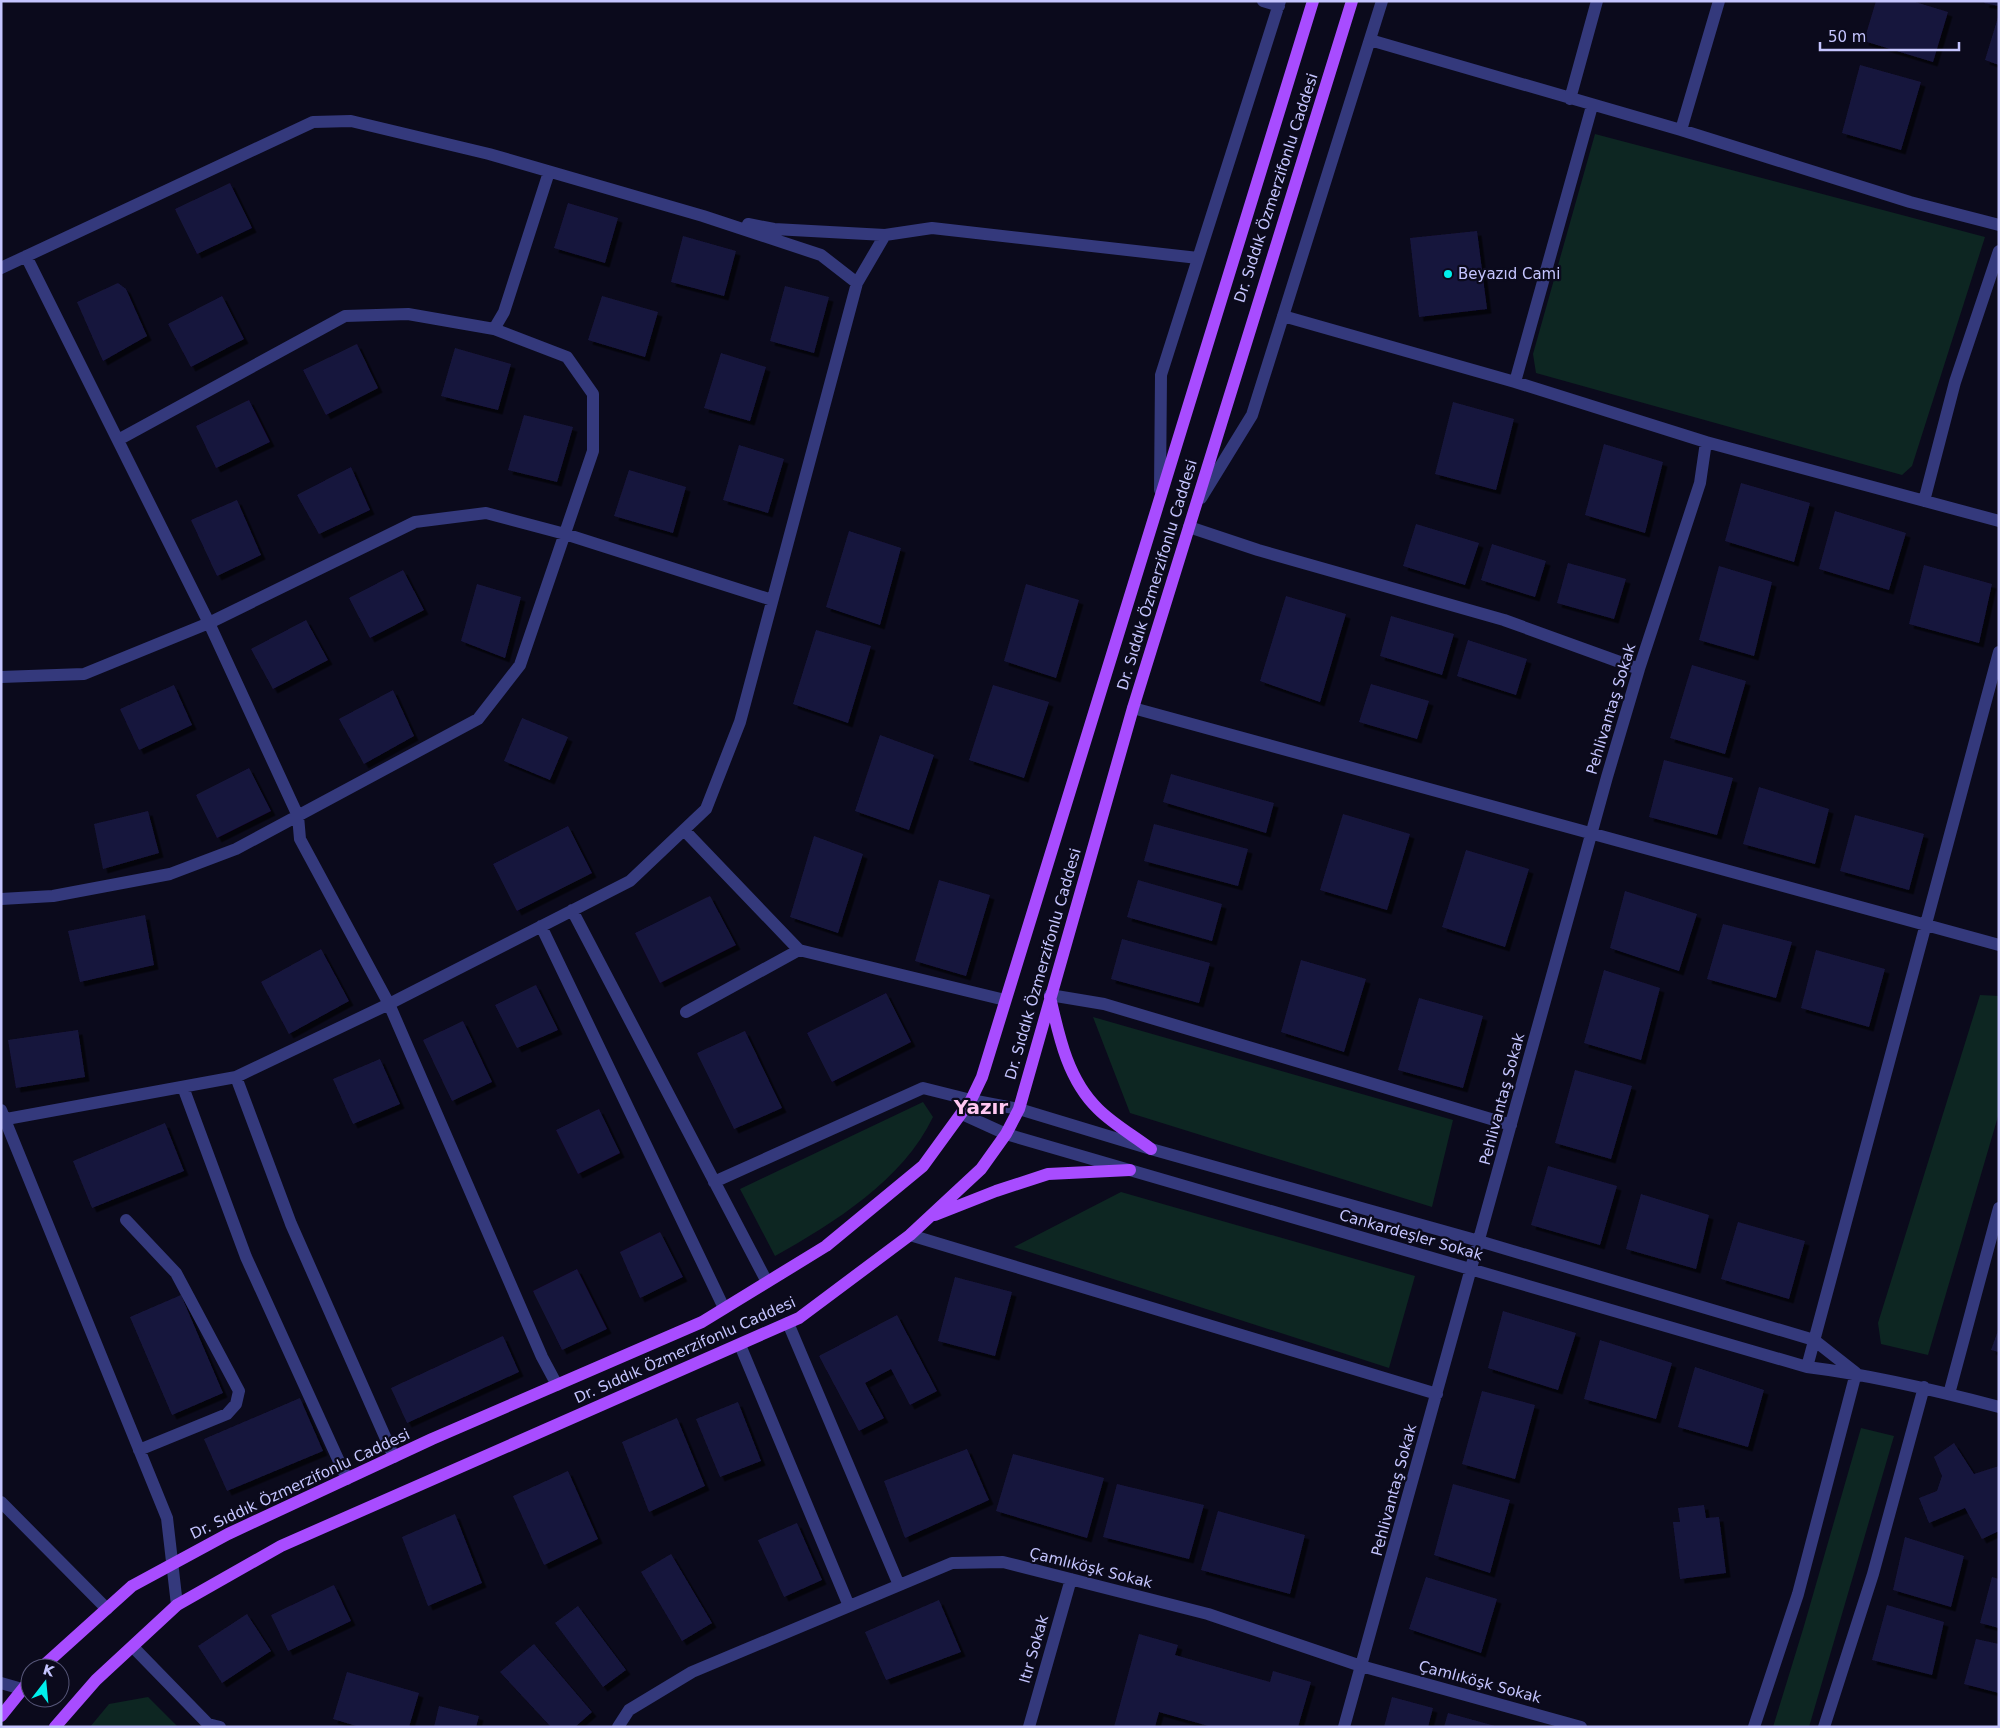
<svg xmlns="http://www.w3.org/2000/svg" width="2000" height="1728" font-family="'DejaVu Sans',sans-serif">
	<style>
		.green { fill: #0d2622 }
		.building { fill: #19163d; filter: url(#shadow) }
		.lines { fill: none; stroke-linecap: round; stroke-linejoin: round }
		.minor { stroke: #34397c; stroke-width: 12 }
		.major { stroke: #a84cff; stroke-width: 12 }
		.poi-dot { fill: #00f0ec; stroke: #0b0a1c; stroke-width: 2 }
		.labels { text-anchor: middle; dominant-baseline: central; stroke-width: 4.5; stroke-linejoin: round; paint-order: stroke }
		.street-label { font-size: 15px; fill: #c5c5ff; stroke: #0b0a1c }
		.poi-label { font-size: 15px; fill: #c5c5ff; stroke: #0b0a1c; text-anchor: start }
		.district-label { font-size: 20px; font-weight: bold; fill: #ffc7f1; stroke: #0b0a1c }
	</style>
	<defs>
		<filter id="shadow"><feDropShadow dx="4.5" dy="4.5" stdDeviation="0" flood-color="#0009"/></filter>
	</defs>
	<rect width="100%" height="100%" fill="#0b0a1c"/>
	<path class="green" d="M1595 134 1985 237 1912 466 1902 475 1536 373 1533 354Z
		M1980 995 1999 996V1113L1928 1355 1881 1344 1878 1323Z
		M1093 1017 1453 1120 1432 1207 1130 1113Z
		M923 1102 933 1117C903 1180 834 1223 775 1256L740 1189Z
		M1121 1192 1415 1276 1389 1368 1014 1247Z
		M1861 1428 1894 1436 1809 1727H1773L1804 1626Z
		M148 1697 178 1727H90L109 1704Z"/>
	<path class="building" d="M1876 1H1912L1948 12 1933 62 1864 41Z
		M1985 1H1999V6L1984 3Z
		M1999 14V65L1985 60Z
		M1860 65 1921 82 1901 150 1842 133Z
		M230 183 252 228 197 254 175 209Z
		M568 203 618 218 605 263 554 248Z
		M1477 231 1487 309 1419 317 1410 238Z
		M683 236 736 251 724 296 671 282Z
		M118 283 126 289 147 336 103 361 77 302Z
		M785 286 829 297 814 353 770 341Z
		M222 296 244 339 191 367 168 324Z
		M602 296 658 312 645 357 588 340Z
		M357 344 378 388 326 415 303 370Z
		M455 348 511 364 498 410 441 396Z
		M721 353 766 367 750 421 704 408Z
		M249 400 270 442 216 468 196 426Z
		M1453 402 1514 419 1496 490 1435 474Z
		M524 415 573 427 557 482 508 470Z
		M1604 444 1663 462 1645 533 1585 515Z
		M739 445 784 459 768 513 723 500Z
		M351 467 370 510 319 534 297 495Z
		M629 470 686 487 673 533 614 516Z
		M1741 483 1810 503 1794 562 1725 541Z
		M237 500 261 555 217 576 191 520Z
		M1835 511 1906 533 1889 590 1819 569Z
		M1416 524 1479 543 1465 585 1403 566Z
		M849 531 901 548 880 625 826 607Z
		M1492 544 1546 561 1535 597 1481 580Z
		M1568 563 1626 579 1614 619 1557 603Z
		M1924 565 1992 584 1979 643 1909 624Z
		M1719 566 1772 582 1754 656 1699 640Z
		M403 570 424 610 370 638 349 598Z
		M477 584 521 597 505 658 461 641Z
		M1026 584 1079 600 1056 678 1004 661Z
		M1286 596 1346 614 1320 702 1260 681Z
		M1391 616 1454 634 1442 675 1380 656Z
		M306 620 328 660 273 689 251 649Z
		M816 630 871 646 848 723 793 704Z
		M1468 640 1527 659 1516 695 1457 676Z
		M1692 665 1746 681 1725 754 1670 738Z
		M1371 684 1429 701 1417 739 1359 722Z
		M174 685 192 725 139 750 120 709Z
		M993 685 1049 702 1024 778 969 760Z
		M393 690 414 736 364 764 339 719Z
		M522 718 568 737 550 780 504 761Z
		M880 735 934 755 909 830 855 811Z
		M1664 760 1733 778 1717 835 1649 817Z
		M249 768 271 811 217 838 196 795Z
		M1171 774 1274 803 1266 833 1163 802Z
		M1759 787 1829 809 1815 864 1743 844Z
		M148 811 159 853 103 869 94 824Z
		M1343 814 1410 834 1387 910 1320 890Z
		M1855 815 1924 834 1909 890 1840 871Z
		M1154 824 1248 849 1238 886 1144 861Z
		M568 826 592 873 517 911 493 864Z
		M814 836 863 854 838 933 790 917Z
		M1466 850 1529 869 1505 947 1442 927Z
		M939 880 990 895 966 976 915 961Z
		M1138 880 1222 904 1212 941 1127 917Z
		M1625 891 1697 914 1679 971 1610 948Z
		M710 896 736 945 660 983 635 933Z
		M145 915 154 965 80 982 68 931Z
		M1723 924 1792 942 1776 998 1707 979Z
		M1122 939 1210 963 1199 1003 1111 979Z
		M321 949 349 1001 289 1034 261 982Z
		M1816 950 1885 969 1869 1027 1801 1008Z
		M1301 960 1366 979 1344 1052 1281 1032Z
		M1604 970 1660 988 1641 1060 1584 1043Z
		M536 985 558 1030 517 1048 495 1005Z
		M886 993 911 1042 832 1082 807 1033Z
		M1419 998 1483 1016 1463 1088 1398 1070Z
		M463 1021 492 1082 452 1101 423 1040Z
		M78 1030 85 1077 16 1088 8 1040Z
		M745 1031 782 1108 734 1129 697 1053Z
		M380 1059 400 1104 353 1124 333 1079Z
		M1575 1070 1632 1086 1611 1159 1555 1143Z
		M599 1109 620 1153 578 1174 556 1130Z
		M165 1123 184 1171 92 1208 73 1161Z
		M1548 1166 1617 1186 1600 1245 1531 1225Z
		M1641 1194 1709 1215 1696 1269 1626 1249Z
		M1738 1222 1805 1241 1789 1299 1721 1279Z
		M660 1232 683 1277 640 1298 620 1252Z
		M577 1269 607 1329 562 1350 533 1291Z
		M955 1277 1012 1292 995 1356 938 1341Z
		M181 1295 223 1393 172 1415 130 1317Z
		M1503 1311 1576 1333 1558 1390 1488 1368Z
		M897 1315 937 1391 910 1405 891 1369 865 1383 884 1418 859 1431 819 1356Z
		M1999 1328V1352L1991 1350Z
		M503 1336 519 1372 407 1423 391 1388Z
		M1600 1340 1672 1363 1656 1419 1584 1399Z
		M1695 1367 1764 1390 1748 1447 1678 1427Z
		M1482 1391 1535 1405 1515 1479 1462 1464Z
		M300 1398 323 1451 227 1491 204 1439Z
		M738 1402 761 1461 720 1477 696 1419Z
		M677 1418 705 1486 649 1512 622 1442Z
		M1954 1443 1974 1474 1999 1466V1531L1982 1539 1965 1508 1929 1523 1919 1498 1937 1491 1942 1476 1934 1457Z
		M967 1449 989 1500 905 1538 884 1481Z
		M1013 1454 1104 1478 1087 1538 996 1511Z
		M568 1471 598 1539 544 1565 513 1496Z
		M1117 1484 1204 1505 1189 1559 1103 1537Z
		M1453 1484 1510 1500 1490 1573 1434 1555Z
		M1704 1505 1706 1518 1719 1517 1726 1573 1680 1579 1673 1522H1680L1678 1508Z
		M1218 1511 1305 1535 1290 1594 1201 1570Z
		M455 1514 482 1583 428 1606 402 1537Z
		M797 1523 822 1580 784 1597 758 1540Z
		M1905 1537 1964 1556 1951 1607 1893 1590Z
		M671 1554 712 1623 682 1641 641 1572Z
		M1426 1577 1497 1599 1481 1653 1409 1629Z
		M1992 1577 1999 1579V1628L1980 1623Z
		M334 1585 351 1621 288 1651 271 1615Z
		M939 1600 961 1652 886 1680 865 1632Z
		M1887 1605 1944 1622 1932 1675 1872 1660Z
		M578 1606 626 1670 603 1687 555 1623Z
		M247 1614 271 1651 222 1683 198 1646Z
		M1139 1634 1178 1645 1175 1655 1270 1682 1273 1671 1311 1682 1298 1727H1212L1159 1712 1155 1727H1114Z
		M1976 1639 1999 1644V1693L1964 1684Z
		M534 1644 592 1712 575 1727H551L500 1672Z
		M347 1672 419 1693 409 1727H360L333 1719Z
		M1392 1697 1433 1708 1428 1727H1384Z
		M439 1706 479 1716 476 1727H434Z
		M1448 1713 1495 1726V1727H1444Z"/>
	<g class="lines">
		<path class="minor" d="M1263 1 1279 6
			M1370 40 1681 130 1910 202 1999 225
			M1570 99 1597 1
			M1681 130 1719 1
			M748 224 774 229 885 235
			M26 256 209 623 298 816 300 839 389 1004 542 1357 557 1385
			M1 268 313 122 351 121 489 154 703 216 821 255 857 283
			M1283 316 1515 382 1706 442
			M1515 382 1592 106
			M118 440 345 316 408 314 494 329 504 312 549 172
			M1160 490 1161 375 1280 1
			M1201 498 1252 415 1382 1
			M1924 501 1955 382 1999 251
			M1189 527 1258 550 1504 620 1639 669
			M1 677 84 674 209 623 415 522 486 513 565 534 772 600
			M1133 708 1999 945
			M684 830 799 950 1005 1000
			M1 899 53 896 170 874 236 849 478 719 520 665 593 451V394L567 357 494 329
			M572 910 767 1282
			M541 926 724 1308
			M1050 995 1104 1004 1511 1125
			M686 1012 799 950
			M236 1077 291 1224 394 1457
			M183 1087 246 1257 347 1479
			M1 1110 167 1518 177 1605
			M962 1114 1006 1134 1807 1367C1872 1375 1935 1390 1999 1407
			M1 1120 236 1077 389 1004 630 881 706 809 740 722 857 283 885 235 932 228 1198 258
			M714 1182 923 1088 971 1100 1019 1109 1151 1149 1479 1241 1814 1340 1856 1373
			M126 1220 176 1273 239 1391 236 1404 227 1414 139 1450
			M910 1235 1437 1394
			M788 1323 899 1585
			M740 1345 849 1606
			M1807 1367 1999 652
			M1949 1394 1999 1208
			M1 1502 107 1609
			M133 1647 208 1724 220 1727
			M1 1683 22 1689
			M618 1727 629 1710 692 1672 952 1563 1003 1562 1208 1614 1361 1666 1581 1727
			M1029 1727 1071 1579
			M1344 1727 1607 777 1639 669 1700 483 1706 442 1999 521
			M1754 1727 1798 1594 1856 1373
			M1824 1727 1873 1574 1924 1387"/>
		<path class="major" d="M1050 997C1059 1037 1068 1080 1098 1109 1113 1124 1134 1136 1151 1149
			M935 1215 996 1191 1048 1174 1130 1170
			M41 1668 132 1586 228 1534 432 1439 702 1322 826 1246 923 1166 971 1100 982 1077 1313 1
			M1 1716 30 1680
			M55 1727 96 1680 177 1605 281 1546 799 1318 910 1235 981 1169 1006 1134 1019 1109 1133 708 1352 1"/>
	</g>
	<circle class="poi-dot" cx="1448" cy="274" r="5"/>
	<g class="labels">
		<g class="street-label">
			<text transform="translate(1276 188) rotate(-72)">Dr. Sıddık Özmerzifonlu Caddesi</text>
			<text transform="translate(1157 575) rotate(-73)">Dr. Sıddık Özmerzifonlu Caddesi</text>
			<text transform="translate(1611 709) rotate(-73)">Pehlivantaş Sokak</text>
			<text transform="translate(1043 964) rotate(-74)">Dr. Sıddık Özmerzifonlu Caddesi</text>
			<text transform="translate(1502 1099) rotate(-75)">Pehlivantaş Sokak</text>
			<text transform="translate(1411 1235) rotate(16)">Cankardeşler Sokak</text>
			<text transform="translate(685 1350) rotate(-24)">Dr. Sıddık Özmerzifonlu Caddesi</text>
			<text transform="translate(300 1484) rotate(-25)">Dr. Sıddık Özmerzifonlu Caddesi</text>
			<text transform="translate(1394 1490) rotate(-75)">Pehlivantaş Sokak</text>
			<text transform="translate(1091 1568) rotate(14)">Çamlıköşk Sokak</text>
			<text transform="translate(1034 1649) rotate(-74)">Itır Sokak</text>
			<text transform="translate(1480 1682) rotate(15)">Çamlıköşk Sokak</text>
		</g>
		<g class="poi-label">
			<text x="1458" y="274">Beyazıd Cami</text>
		</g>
		<g class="district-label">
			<text x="981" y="1107">Yazır</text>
		</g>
	</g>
	<rect width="2000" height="1728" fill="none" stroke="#c5c5ff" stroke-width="5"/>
	<g transform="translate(45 1683) rotate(16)"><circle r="24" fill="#0b0a1c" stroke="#555577"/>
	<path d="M0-4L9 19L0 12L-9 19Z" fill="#00f0ec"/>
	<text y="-8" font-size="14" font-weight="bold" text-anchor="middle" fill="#c5c5ff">K</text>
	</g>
	<path d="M1820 42v8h139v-8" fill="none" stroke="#c5c5ff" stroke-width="2.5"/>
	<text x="1828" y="42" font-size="15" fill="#c5c5ff" stroke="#0b0a1c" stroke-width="4" paint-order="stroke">50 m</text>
</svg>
